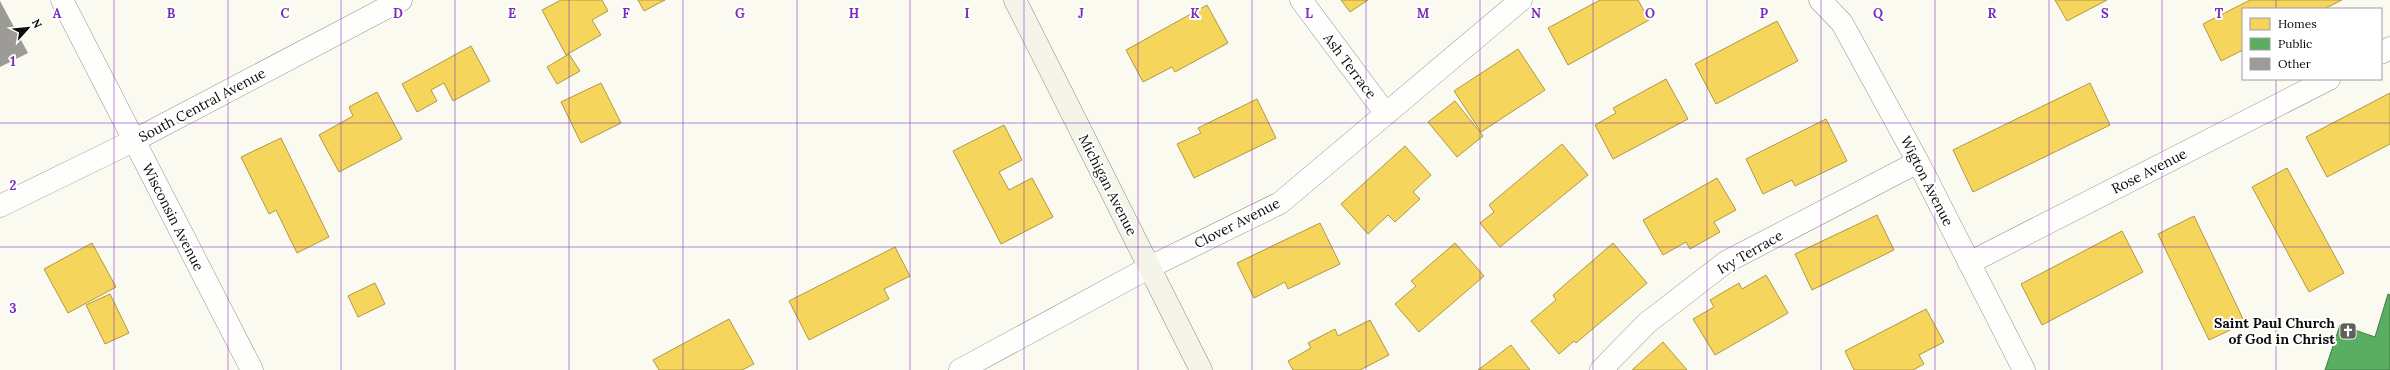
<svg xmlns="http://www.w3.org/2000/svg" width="2390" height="370" font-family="Lora,serif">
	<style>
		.homes { fill: #f6d55c; stroke: #b09944 }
		.public { fill: #5aae61; stroke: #437d48 }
		.building { fill: #9c9b96 }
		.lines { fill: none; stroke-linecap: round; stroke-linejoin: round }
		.minor-casing { stroke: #93938f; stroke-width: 23 }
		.tertiary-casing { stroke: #93938f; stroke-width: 23 }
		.secondary-casing { stroke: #8a8a85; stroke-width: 23 }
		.minor { stroke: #fefefd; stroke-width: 22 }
		.tertiary { stroke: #fefefd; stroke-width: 22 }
		.secondary { stroke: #f4f4e8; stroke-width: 22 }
		.grid { fill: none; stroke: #7b2cbf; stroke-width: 1; stroke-opacity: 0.55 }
		.labels { text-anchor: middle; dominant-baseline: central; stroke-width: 4; stroke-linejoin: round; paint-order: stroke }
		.street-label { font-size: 14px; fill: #0c0c0c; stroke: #fff }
		.poi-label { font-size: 14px; font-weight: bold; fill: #0c0c0c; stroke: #fff; text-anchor: end }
		.grid-label { font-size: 13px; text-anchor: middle; font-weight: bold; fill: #7b2cbf; stroke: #fff; stroke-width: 4; stroke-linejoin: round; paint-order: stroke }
	</style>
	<rect width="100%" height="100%" fill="#fafaf0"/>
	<path class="homes" d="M561 0H602L608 11 592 20 601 35 566 55 542 10Z
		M638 0H665L644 11Z
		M1341 0H1368L1350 12Z
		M1600 0H1638L1649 20 1568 65 1548 28Z
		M2055 0H2107L2067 21Z
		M2250 0H2342L2324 9H2243V50L2221 61 2203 24Z
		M1207 5 1228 43 1175 72 1172 67 1143 82 1126 50Z
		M1777 21 1798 61 1716 104 1695 64Z
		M471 46 490 81 453 101 444 83 431 90 437 101 417 112 402 84Z
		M1518 49 1545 90 1481 132 1454 91Z
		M569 54 580 71 557 84 547 67Z
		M1666 79 1688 119 1613 159 1595 125 1616 113 1613 108Z
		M601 83 621 123 581 143 561 102Z
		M2090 83 2110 125 1973 192 1953 150Z
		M377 92 402 139 339 172 319 135 353 116 349 107Z
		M2390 93V144L2327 177 2306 137Z
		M1257 99 1276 138 1194 178 1177 144 1201 133 1198 128Z
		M1455 101 1483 136 1457 157 1428 122Z
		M1826 119 1847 161 1795 186 1792 180 1763 194 1746 159Z
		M1004 125 1022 160 999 172 1009 190 1032 178 1053 217 1001 244 953 151Z
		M281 138 329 237 297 253 276 210 269 214 241 157Z
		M1562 144 1588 175 1500 247 1480 223 1494 212 1489 205Z
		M1405 146 1431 175 1413 192 1420 199 1395 222 1388 215 1368 234 1341 204Z
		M2287 168 2344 273 2309 292 2252 187Z
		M1717 178 1736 210 1714 222 1720 232 1690 249 1686 242 1663 255 1643 220Z
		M1877 215 1894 250 1812 290 1795 254Z
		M2194 216 2245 323 2209 340 2158 234Z
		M1320 223 1340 264 1288 289 1285 282 1254 298 1237 263Z
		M2122 231 2143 272 2042 325 2021 284Z
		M92 243 116 287 68 313 44 269Z
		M1455 243 1484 276 1419 332 1395 304 1416 286 1411 281Z
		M1613 243 1647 283 1576 343 1574 341 1559 354 1531 321 1556 300 1553 295Z
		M895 247 910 276 884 289 889 299 809 340 789 301Z
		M1766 275 1788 313 1715 355 1693 319 1714 307 1710 300 1739 283 1742 289Z
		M375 283 385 304 358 317 348 296Z
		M110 294 129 333 105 344 86 305Z
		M1926 309 1944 342 1919 355 1924 364 1913 370H1854L1845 351Z
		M729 319 754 364 742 370H659L653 360Z
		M1370 320 1389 355 1360 370H1293L1288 361 1311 348 1308 343 1335 329 1338 336Z
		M1663 342 1687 370H1632Z
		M1511 345 1530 370H1478Z"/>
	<path class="public" d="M2388 294 2390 295V370H2325L2340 325 2375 337Z"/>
	<path class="building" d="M0 1 28 53 0 67Z"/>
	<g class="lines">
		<g class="minor-casing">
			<path id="minor" d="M62 0 252 370
				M1301 0 1386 114
				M1820 0 1842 23 1918 162 2024 370
				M2381 53 2390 48
				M1969 263 2329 79
				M960 370 1150 267 1280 203 1521 0
				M1601 370 1647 323 1726 262 1918 162"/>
		</g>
		<g class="tertiary-casing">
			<path id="tertiary" d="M0 206 133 141 401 0"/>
		</g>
		<g class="secondary-casing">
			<path id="secondary" d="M1015 0 1201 370"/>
		</g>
		<use href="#minor" class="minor"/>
		<use href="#tertiary" class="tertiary"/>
		<use href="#secondary" class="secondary"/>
	</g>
	<path class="grid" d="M114 0V370M228 0V370M341 0V370M455 0V370M569 0V370M683 0V370M797 0V370M910 0V370M1024 0V370M1138 0V370M1252 0V370M1366 0V370M1480 0V370M1593 0V370M1707 0V370M1821 0V370M1935 0V370M2049 0V370M2162 0V370M2276 0V9M2276 79V370M0 123H2390M0 247H2390"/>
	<defs>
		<g id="church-square" transform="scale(0.9)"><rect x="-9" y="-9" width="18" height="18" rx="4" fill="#5f5f5c" stroke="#fff"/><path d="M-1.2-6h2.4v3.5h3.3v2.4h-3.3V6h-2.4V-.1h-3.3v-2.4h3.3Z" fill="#fff"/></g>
	</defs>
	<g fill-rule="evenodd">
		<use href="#church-square" x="2348" y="331"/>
	</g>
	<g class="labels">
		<g class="street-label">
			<text transform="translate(1350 66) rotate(53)">Ash Terrace</text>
			<text transform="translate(202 105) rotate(-28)">South Central Avenue</text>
			<text transform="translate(2149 171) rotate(-27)">Rose Avenue</text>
			<text transform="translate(1927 181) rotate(63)">Wigton Avenue</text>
			<text transform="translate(1108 185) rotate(63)">Michigan Avenue</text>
			<text transform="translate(173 217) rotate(63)">Wisconsin Avenue</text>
			<text transform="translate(1237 223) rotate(-27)">Clover Avenue</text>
			<text transform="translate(1750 252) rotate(-30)">Ivy Terrace</text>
		</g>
		<g class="poi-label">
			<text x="2335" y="323">Saint Paul Church<tspan x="2335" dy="16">of God in Christ</tspan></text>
		</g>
	</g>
	<g class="grid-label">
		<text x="57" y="18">A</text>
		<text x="171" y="18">B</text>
		<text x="285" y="18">C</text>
		<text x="398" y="18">D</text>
		<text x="512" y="18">E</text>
		<text x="626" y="18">F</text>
		<text x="740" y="18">G</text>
		<text x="854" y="18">H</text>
		<text x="967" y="18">I</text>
		<text x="1081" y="18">J</text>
		<text x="1195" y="18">K</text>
		<text x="1309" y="18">L</text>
		<text x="1423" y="18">M</text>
		<text x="1536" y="18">N</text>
		<text x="1650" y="18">O</text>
		<text x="1764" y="18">P</text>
		<text x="1878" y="18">Q</text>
		<text x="1992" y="18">R</text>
		<text x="2105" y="18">S</text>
		<text x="2219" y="18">T</text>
		<text x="13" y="66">1</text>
		<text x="13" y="190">2</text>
		<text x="13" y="313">3</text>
	</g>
	<rect x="2242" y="8" width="140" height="72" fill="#ffffff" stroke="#9e9e9e"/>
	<rect x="2250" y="18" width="20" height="12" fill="#f6d55c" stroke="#9e9e9e"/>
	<text x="2278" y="28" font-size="12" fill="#0c0c0c">Homes</text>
	<rect x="2250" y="38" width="20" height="12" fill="#5aae61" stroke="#9e9e9e"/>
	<text x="2278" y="48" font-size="12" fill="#0c0c0c">Public</text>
	<rect x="2250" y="58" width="20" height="12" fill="#9c9b96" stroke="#9e9e9e"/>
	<text x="2278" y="68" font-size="12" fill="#0c0c0c">Other</text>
	<g transform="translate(28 28) rotate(63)" stroke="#ffffff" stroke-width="3" paint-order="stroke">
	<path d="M0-3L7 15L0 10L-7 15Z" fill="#0c0c0c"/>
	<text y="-6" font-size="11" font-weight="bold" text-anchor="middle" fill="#0c0c0c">N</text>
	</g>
</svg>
